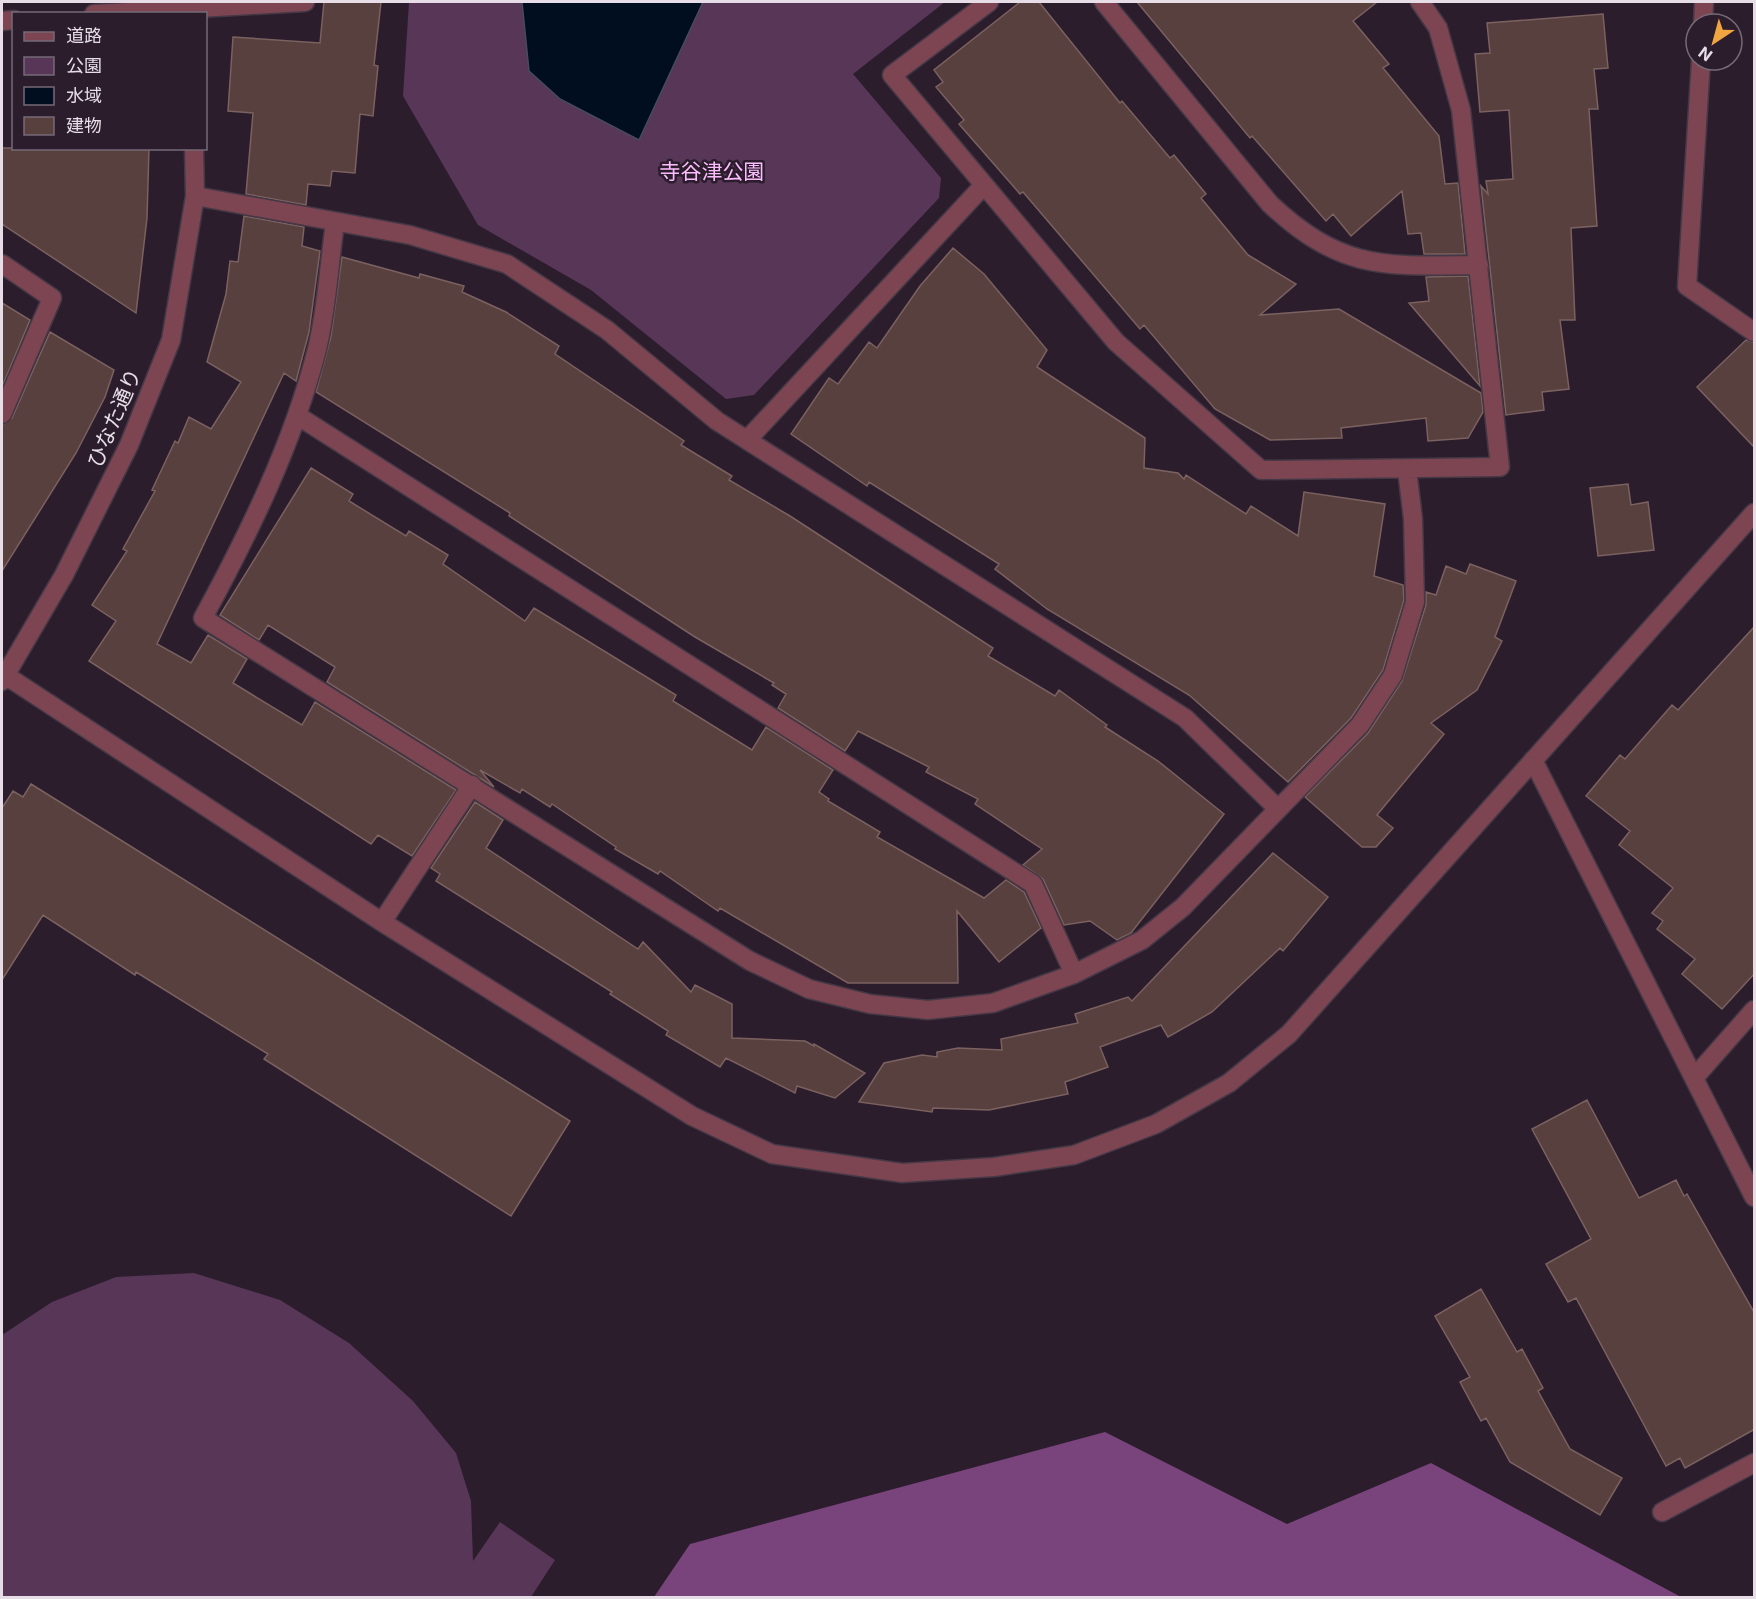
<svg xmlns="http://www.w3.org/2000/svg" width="1756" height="1599" font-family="Inter,'Noto Sans JP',sans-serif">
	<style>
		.green { fill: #573658 }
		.forest { fill: #79437c }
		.water { fill: #010e20; stroke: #464c5c; stroke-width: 1.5 }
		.building { fill: #58403f; stroke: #7b6160; stroke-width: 1.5 }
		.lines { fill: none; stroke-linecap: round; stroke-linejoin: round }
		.minor-casing { stroke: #453846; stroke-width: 21 }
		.minor { stroke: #7c4551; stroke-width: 18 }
		.labels { text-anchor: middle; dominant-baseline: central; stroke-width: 5; stroke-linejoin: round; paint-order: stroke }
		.park-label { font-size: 21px; fill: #fbbcfe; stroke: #2b1d2c }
		.street-label { font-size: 21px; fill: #e7dde7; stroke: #2b1d2c }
	</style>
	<rect width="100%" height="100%" fill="#2b1d2c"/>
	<path class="green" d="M409 2H945L853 74 941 178 939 198 754 395 726 399 591 290 478 225 403 96Z
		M194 1273 280 1300 349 1343 413 1401 456 1453 471 1501 473 1561 500 1522 555 1560 531 1597H2V1335L52 1302 116 1277Z"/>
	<path class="forest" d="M1105 1432 1287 1524 1431 1463 1681 1597H654L690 1544Z"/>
	<path class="water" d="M522 2H703L639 140 560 99 529 71Z"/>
	<path class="building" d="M324 2H381L374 65 378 66 373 116 360 114 355 173 332 171 330 186 308 184 306 205 246 194 253 113 228 111 233 37 320 43Z
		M1020 2H1039L1120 103 1122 101 1170 158 1174 155 1206 194 1201 198 1248 255 1296 284 1260 315 1339 309 1481 393 1483 412 1468 438 1428 441 1426 418 1341 428 1342 438 1270 440 1215 409 1144 325 1140 329 1023 192 1020 194 959 124 964 120 936 87 943 82 934 70Z
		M1137 2H1377L1353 21 1389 64 1383 68 1439 136 1445 184 1458 183 1465 254H1424L1421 233 1408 234 1402 191 1351 236 1333 214 1326 221 1252 136 1250 138Z
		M1603 14 1608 68 1594 69 1598 109H1589L1597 226 1571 228 1575 320H1560L1569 389 1542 392 1544 410 1506 415 1481 186 1488 194 1486 181 1513 179 1509 110 1480 112 1475 54 1490 53 1487 23Z
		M2 148H149L147 218 136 313 2 224Z
		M244 216 304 227 302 246 320 251 309 332 296 381 284 373 157 644 191 663 208 635 247 659 233 683 302 725 315 702 456 790 412 856 378 835 371 844 89 661 116 621 92 605 127 551 123 549 155 491 152 490 175 441 178 443 189 417 211 429 241 382 207 362 226 294 230 261 238 262Z
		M953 248 984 274 1047 350 1037 367 1145 438 1144 468 1178 473 1184 479 1186 475 1246 514 1251 506 1298 536 1304 492 1385 504 1374 576 1403 585 1404 600 1383 670 1351 718 1288 782 1189 695 1047 609 995 569 999 564 869 482 867 486 791 434 829 378 838 384 869 342 877 348 920 286Z
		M342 257 419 278 420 274 464 286 462 292 506 312 559 346 555 354 684 441 681 445 732 476 729 480 790 516 993 648 988 656 1055 696 1059 690 1107 725 1105 727 1158 761 1224 814 1131 933 1117 940 1090 921 1064 925 1043 879 1023 865 1042 849 975 804 978 799 926 772 929 767 858 731 845 751 778 708 786 694 772 685 774 683 695 637 509 516 510 513 316 392 331 336Z
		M1468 276 1480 386 1409 303 1429 301 1426 277Z
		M2 303 30 320 2 387Z
		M50 332 114 370 105 397 76 453 2 571V425L12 418Z
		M1746 340 1755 343V448L1697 387Z
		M311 468 353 494 349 501 406 536 409 531 448 555 443 564 525 621 534 608 676 695 673 701 752 750 766 727 833 770 819 792 829 799 828 801 880 832 877 837 984 898 1006 880 1024 892 1041 928 999 962 957 911 958 983H848L720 908 718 911 660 871 658 874 615 849 616 847 552 804 550 807 522 789 520 793 480 770 494 787 327 682 335 667 268 625 259 640 220 615Z
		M1628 484 1631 505 1648 502 1654 550 1598 556 1590 488Z
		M1470 564 1516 581 1495 637 1502 641 1477 690 1431 723 1444 734 1377 815 1393 828 1376 847H1362L1305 797 1368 733 1402 681 1426 605V592L1436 595 1446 566 1466 574Z
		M1755 626V973L1722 1009 1682 974 1695 959 1657 929 1663 921 1652 913 1673 888 1619 845 1630 831 1586 796 1620 755 1625 759 1672 705 1678 710Z
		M31 784 570 1121 511 1216 264 1059 268 1054 136 972 135 975 43 915 2 980V808L13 791 23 797Z
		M475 802 503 820 486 848 638 949 643 942 691 992 695 985 732 1004V1038L805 1041 814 1046V1044L865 1073 835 1098 797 1086 795 1093 726 1058 720 1067 666 1035 668 1031 610 994 612 992 436 881 440 874 431 868Z
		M1273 853 1328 897 1283 951 1280 948 1212 1012 1168 1037 1161 1025 1100 1047 1108 1067 1065 1082 1068 1094 989 1110 933 1108 932 1112 859 1102 884 1063 922 1055 937 1057V1052L958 1048 1002 1050 1001 1039 1078 1023 1075 1014 1128 997 1132 1001Z
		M1587 1100 1639 1198 1676 1180 1684 1196 1687 1194 1755 1314V1429L1685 1468 1680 1458 1666 1466 1576 1298 1568 1302 1546 1264 1591 1239 1532 1129Z
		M1481 1289 1517 1352 1522 1349 1543 1388 1538 1391 1570 1449 1622 1478 1600 1515 1510 1462 1486 1418 1481 1421 1460 1382 1470 1377 1435 1316Z"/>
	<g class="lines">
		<g class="minor-casing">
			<path id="minor" d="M989 2 892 75 1116 342 1261 470 1500 467 1461 110 1438 28 1420 2
				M1104 2 1270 204C1343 272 1386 266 1479 265
				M94 14 305 2
				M2 21 14 20
				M1703 24 1704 2
				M1701 60 1687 286 1754 332
				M195 196 410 235 507 264 607 330 717 421 1185 718 1277 808
				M335 223C329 264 327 309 317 349 293 444 249 533 203 618L750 961 809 989 870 1004 928 1010 993 1003 1074 974 1142 940 1183 907 1360 725 1393 675 1415 602 1413 519 1407 470
				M2 264 52 298 2 414
				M298 416 1033 884 1074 974
				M748 439 984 185
				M2 673 382 922 692 1116 772 1154 902 1173 994 1167 1074 1155 1156 1124 1229 1083 1289 1034 1754 513
				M2 681 64 575 129 445 171 340 195 196 194 148
				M1533 760 1754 1197
				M382 922 472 785
				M1694 1078 1754 1010
				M1662 1512 1754 1463"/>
		</g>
		<use href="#minor" class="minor"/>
	</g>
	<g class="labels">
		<g class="park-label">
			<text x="712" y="171">寺谷津公園</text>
		</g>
		<g class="street-label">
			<text transform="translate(114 418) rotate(-67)">ひなた通り</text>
		</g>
	</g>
	<rect width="1756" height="1599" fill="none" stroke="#e7dde7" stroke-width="6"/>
	<rect x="12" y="12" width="195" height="138" fill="#2b1d2c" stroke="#766a77" stroke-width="1.5"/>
	<rect x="24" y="32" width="30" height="9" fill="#7c4551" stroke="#766a77" stroke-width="1.5"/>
	<text x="66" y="42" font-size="18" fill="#e7dde7">道路</text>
	<rect x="24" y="57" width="30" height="18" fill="#573658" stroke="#766a77" stroke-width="1.5"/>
	<text x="66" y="72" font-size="18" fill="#e7dde7">公園</text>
	<rect x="24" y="87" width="30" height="18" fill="#010e20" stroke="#766a77" stroke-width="1.5"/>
	<text x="66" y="102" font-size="18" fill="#e7dde7">水域</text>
	<rect x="24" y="117" width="30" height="18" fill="#58403f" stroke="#766a77" stroke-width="1.5"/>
	<text x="66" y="132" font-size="18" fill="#e7dde7">建物</text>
	<g transform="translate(1714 42) rotate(216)"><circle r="28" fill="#2b1d2c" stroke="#766a77" stroke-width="1.5"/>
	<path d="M0-4.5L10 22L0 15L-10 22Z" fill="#f1a540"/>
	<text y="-9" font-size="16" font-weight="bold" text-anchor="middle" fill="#e7dde7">N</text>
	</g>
</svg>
